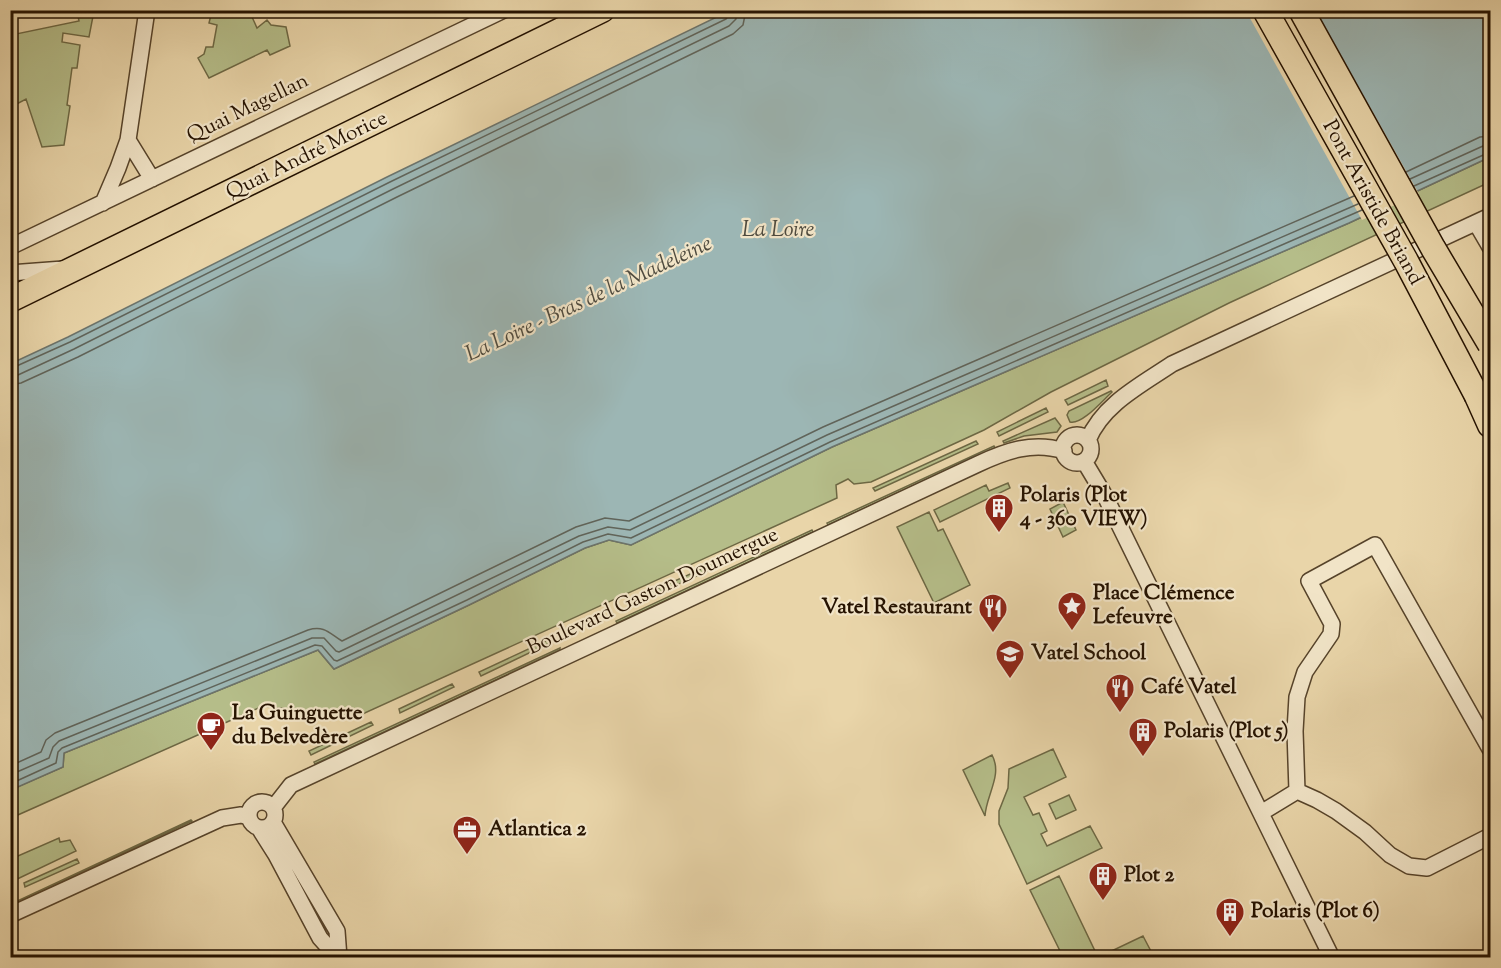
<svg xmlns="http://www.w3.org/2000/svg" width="1501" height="968" font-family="'Sorts Mill Goudy',serif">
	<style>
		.green { fill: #b5bd89; stroke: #6d6844; stroke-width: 1.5 }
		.water { fill: #9cb6b4; stroke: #6c746c; stroke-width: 1.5 }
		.pier { fill: #e9d5a9 }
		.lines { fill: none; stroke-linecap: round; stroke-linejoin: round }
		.shore { stroke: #60645a; stroke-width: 1.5 }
		.minor-casing { stroke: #56432a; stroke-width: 18 }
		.primary-casing { stroke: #251200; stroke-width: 27 }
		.minor { stroke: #f1e4c7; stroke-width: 15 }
		.primary { stroke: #e9d5a9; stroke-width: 24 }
		.primary-bridge-casing { stroke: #251200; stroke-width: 27; stroke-linecap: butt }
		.primary-bridge { stroke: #e9d5a9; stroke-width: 24 }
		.labels { text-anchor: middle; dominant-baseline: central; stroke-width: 4.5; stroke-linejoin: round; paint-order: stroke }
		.street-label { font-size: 21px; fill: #251200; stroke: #f1e4c7 }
		.poi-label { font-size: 21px; font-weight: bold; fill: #251200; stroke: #f1e4c7; text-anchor: start }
		.water-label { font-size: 22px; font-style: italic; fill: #4f4b3f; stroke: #f1e4c7 }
	</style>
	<rect width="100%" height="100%" fill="#e9d5a9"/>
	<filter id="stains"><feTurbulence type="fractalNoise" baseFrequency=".00333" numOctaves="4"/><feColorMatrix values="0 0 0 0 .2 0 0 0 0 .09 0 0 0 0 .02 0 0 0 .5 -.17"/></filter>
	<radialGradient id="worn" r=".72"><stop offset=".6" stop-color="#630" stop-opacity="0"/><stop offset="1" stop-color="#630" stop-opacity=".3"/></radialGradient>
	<path class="green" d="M77 11H94L89 37 63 33 62 42 80 45 77 68H72L67 105 70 106 64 145 42 147 26 99 11 107V35L79 21Z
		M212 11H258L252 17 257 28 267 20 271 25 286 27 290 46 270 55 267 50 209 78 198 58 204 54 206 47H213L217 25 209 23Z
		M1490 157V182L1229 303 1051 392 984 430 871 482 854 484 848 479 836 485 837 498 356 717 263 706 11 818 10 790 63 767 64 753 318 650 334 669 469 605 585 548 609 540 631 545 832 447 1349 223Z
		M1106 380 1108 386 1068 405 1065 400Z
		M1111 391 1112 392C1102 401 1082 425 1070 422L1067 415 1069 411Z
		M1046 408 1048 412 999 436 997 432Z
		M1055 418 1061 426 1057 432 1024 436 1004 443 1003 441Z
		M976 441 978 444 875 491 873 488Z
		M994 446 995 448 828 525 827 523Z
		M1008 483 1010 488 940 522 934 510 986 485 989 491Z
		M1063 502 1076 530 1063 537 1050 509Z
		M929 512 938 531 943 529 970 585 934 603 897 527Z
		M812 530 813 532 617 623 616 621Z
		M715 563 717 567 645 599 643 595Z
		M550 639 552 642 481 676 479 672Z
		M560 648V650L315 764 314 762Z
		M452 684 454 687 400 713 399 709Z
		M371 722 373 725 311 755 309 751Z
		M1053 749 1066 777 1024 797 1033 815 1039 813 1047 831 1041 834 1047 846 1090 826 1102 848 1027 884 999 824V811L1008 788 1009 769Z
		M992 755C1003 775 986 795 985 816L963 770Z
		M1069 795 1076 810 1056 819 1049 804Z
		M191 820 192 821 11 906V904Z
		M59 838 60 842 70 840 76 851 11 882V859Z
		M77 859 79 863 25 887 24 883Z
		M1059 876 1095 951 1083 957H1063L1030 890Z
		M1143 936 1154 957H1099Z"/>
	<path class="water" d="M729 11H1490V157L1349 223 832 447 631 545 609 540 585 548 469 605 334 669 318 650 64 753 63 767 11 790 10 364 68 337 387 177Z"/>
	<path class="pier" d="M1246 11H1316L1419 194 1362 220Z"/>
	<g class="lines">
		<path class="shore" d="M1406 172 1480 137 1490 136
			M1410 179 1483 146 1490 145
			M1414 186 1490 152
			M10 369 70 342 390 182 726 19 729 15 730 10
			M10 376 18 375 74 349 393 189 729 26 736 19 737 10
			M10 385 21 383 78 357 397 197 733 34 743 25 746 10
			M10 766 41 752 46 740 55 733 308 630C325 625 330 634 342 641L576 527 605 518 629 521 823 427 1354 196
			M10 775 49 758 53 747 59 741 312 638H324L336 651 339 652 579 536 608 527 630 530 827 435 1358 204
			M10 784 56 763 58 752 62 748 315 645 322 646 334 660 337 661 467 600 583 542 608 534 631 538 830 442 1362 210"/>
		<g class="minor-casing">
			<path id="minor" d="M128 140 152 179
				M103 203 118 168 128 140 147 10
				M1476 223 1490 247
				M10 247 504 10
				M10 273 63 269
				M1063 449a14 14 0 1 1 28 0a14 14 0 1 1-28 0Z
				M1088 440C1103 404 1141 385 1172 364L1490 216
				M1084 461 1105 496 1332 958
				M1297 791 1295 731 1297 697 1305 672 1331 634 1332 624 1309 581 1375 545 1490 749
				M1297 791 1317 800 1336 811 1365 832 1390 855 1409 866 1427 868 1490 836
				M249 815a13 13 0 1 1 26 0a13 13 0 1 1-26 0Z
				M273 808 291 785 978 464C1006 451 1033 441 1064 451
				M1261 813 1297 791
				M273 822 337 931 339 958
				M259 828 276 855 320 938 338 958
				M10 915 222 818 241 815 249 817"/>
		</g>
		<g class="primary-casing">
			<path id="primary" d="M10 300 602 10
				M1477 396 1490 425"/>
		</g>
		<use href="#minor" class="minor"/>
		<use href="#primary" class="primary"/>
		<g class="primary-bridge-casing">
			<path id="primary-bridge" d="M1265 10 1406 261 1477 396
				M1301 10 1433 248 1490 344"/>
		</g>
		<use href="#primary-bridge" class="primary-bridge"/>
	</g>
	<defs>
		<g id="building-pin" transform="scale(1.5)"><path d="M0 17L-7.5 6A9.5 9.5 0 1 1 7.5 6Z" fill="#8f2418" stroke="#f1e4c7"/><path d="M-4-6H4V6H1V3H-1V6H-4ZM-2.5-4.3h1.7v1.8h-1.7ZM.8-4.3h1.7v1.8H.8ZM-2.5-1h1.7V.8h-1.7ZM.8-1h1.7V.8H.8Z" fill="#fff"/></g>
		<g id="sight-pin" transform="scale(1.5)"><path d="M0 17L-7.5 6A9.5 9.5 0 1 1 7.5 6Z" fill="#8f2418" stroke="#f1e4c7"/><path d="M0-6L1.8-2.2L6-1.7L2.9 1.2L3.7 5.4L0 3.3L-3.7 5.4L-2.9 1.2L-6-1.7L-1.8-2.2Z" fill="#fff"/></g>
		<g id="restaurant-pin" transform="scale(1.5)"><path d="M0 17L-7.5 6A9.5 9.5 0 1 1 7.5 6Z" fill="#8f2418" stroke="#f1e4c7"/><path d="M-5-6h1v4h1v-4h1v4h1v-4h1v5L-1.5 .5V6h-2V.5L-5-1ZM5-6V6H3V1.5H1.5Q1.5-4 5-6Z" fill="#fff"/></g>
		<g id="university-pin" transform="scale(1.5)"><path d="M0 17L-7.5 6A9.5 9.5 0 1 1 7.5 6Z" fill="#8f2418" stroke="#f1e4c7"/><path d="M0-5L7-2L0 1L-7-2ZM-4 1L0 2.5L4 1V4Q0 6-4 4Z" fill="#fff"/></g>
		<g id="cafe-pin" transform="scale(1.5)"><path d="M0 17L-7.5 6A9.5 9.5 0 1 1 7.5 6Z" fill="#8f2418" stroke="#f1e4c7"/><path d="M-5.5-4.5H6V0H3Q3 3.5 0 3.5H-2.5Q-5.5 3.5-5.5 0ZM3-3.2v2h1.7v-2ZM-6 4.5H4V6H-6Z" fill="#fff"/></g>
		<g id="office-pin" transform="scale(1.5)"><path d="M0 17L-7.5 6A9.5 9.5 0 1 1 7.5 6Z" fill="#8f2418" stroke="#f1e4c7"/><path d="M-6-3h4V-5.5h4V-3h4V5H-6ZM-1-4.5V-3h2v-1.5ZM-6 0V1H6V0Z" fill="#fff"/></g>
	</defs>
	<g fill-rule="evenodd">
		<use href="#building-pin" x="999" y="508"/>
		<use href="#sight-pin" x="1072" y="606"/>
		<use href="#restaurant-pin" x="993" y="608"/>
		<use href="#university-pin" x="1010" y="654"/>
		<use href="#restaurant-pin" x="1120" y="688"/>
		<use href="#cafe-pin" x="211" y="726"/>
		<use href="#building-pin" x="1143" y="732"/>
		<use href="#office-pin" x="467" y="830"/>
		<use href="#building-pin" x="1103" y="876"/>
		<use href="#building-pin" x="1230" y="912"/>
	</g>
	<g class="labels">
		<g class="street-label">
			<text transform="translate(248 109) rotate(-26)">Quai Magellan</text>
			<text transform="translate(307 156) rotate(-26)">Quai André Morice</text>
			<text transform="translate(1372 203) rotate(61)">Pont Aristide Briand</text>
			<text transform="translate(653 592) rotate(-25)">Boulevard Gaston Doumergue</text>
		</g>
		<g class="poi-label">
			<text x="1020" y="496">Polaris (Plot<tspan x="1020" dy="24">4 - 360 VIEW)</tspan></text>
			<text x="1093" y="594">Place Clémence<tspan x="1093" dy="24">Lefeuvre</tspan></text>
			<text x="972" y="608" text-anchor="end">Vatel Restaurant</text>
			<text x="1031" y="654">Vatel School</text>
			<text x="1141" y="688">Café Vatel</text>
			<text x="232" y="714">La Guinguette<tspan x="232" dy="24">du Belvedère</tspan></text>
			<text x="1164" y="732">Polaris (Plot 5)</text>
			<text x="488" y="830">Atlantica 2</text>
			<text x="1124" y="876">Plot 2</text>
			<text x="1251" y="912">Polaris (Plot 6)</text>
		</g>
		<g class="water-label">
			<text x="778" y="231">La Loire</text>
			<text transform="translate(589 300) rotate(-25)">La Loire - Bras de la Madeleine</text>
		</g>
	</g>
	<rect width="1501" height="968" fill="none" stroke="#e9d5a9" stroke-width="36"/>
	<rect x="12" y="12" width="1477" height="944" fill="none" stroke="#251200" stroke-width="3"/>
	<rect x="18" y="18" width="1465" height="932" fill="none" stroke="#251200" stroke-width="1.5"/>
	<rect width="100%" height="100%" filter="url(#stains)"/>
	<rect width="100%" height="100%" fill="url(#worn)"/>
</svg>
